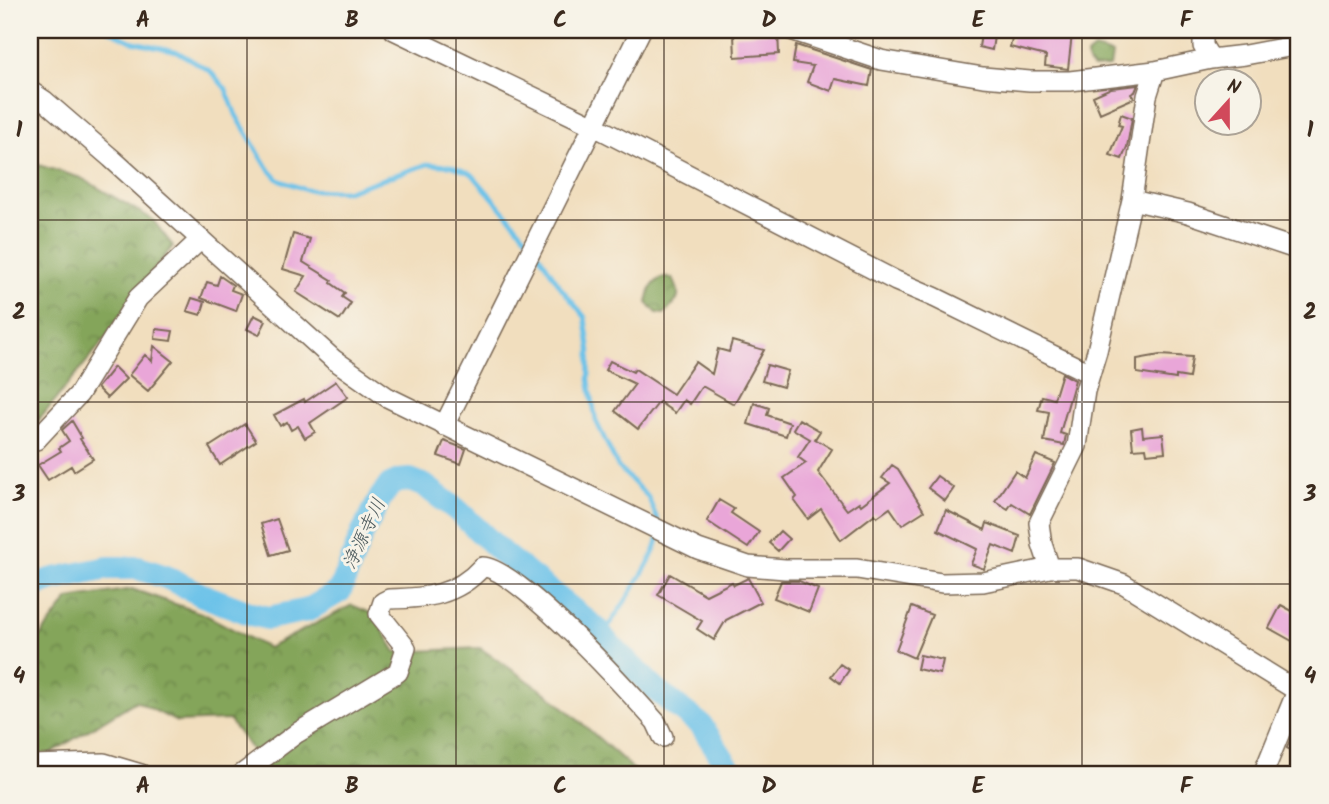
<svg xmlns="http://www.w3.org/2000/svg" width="1329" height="804" font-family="Kalam,'Klee One',sans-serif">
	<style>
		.forest { fill: url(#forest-crowns); stroke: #60683c; stroke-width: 2 }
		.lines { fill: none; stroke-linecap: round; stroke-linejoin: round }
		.stream { stroke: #6cc2e9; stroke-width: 4.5 }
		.river { stroke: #6cc2e9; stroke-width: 24 }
		.building { fill: #e9a6d8 }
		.minor-casing { stroke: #7b6956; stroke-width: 22 }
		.minor { stroke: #fff; stroke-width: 19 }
		.grid { fill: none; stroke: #3b2a1e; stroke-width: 2; stroke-opacity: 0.55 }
		.labels { text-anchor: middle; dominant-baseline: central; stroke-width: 6; stroke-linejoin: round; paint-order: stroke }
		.water-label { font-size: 19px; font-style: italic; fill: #4a585b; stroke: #f7f3e8 }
		.neatline { fill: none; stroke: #3b2a1e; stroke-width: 2.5 }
		.grid-label { font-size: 23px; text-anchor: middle; font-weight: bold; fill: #3b2a1e }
	</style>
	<defs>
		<pattern id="forest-crowns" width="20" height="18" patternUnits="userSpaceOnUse" patternTransform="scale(1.75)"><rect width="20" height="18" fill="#84a55a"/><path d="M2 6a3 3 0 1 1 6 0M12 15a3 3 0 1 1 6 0" fill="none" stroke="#6d874a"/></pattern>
	</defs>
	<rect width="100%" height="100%" fill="#f7f3e8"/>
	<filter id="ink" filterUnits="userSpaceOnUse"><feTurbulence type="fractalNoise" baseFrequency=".0143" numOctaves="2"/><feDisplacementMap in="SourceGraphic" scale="14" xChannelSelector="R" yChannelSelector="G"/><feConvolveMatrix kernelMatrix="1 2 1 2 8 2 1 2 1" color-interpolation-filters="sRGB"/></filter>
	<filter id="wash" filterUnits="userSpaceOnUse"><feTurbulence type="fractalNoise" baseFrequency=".00686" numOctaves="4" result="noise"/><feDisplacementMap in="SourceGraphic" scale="28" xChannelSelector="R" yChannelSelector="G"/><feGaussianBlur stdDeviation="1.57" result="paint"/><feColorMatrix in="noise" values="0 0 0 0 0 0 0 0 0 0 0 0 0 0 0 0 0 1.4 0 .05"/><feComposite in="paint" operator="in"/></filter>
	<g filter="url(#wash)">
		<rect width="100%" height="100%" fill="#f1debe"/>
		<path class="forest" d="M1094 49 1112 54 1110 67 1093 68 1088 63 1087 55Z
			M35 164 81 178 152 219 173 246 139 288 105 339 30 431V166Z
			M664 277 673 279C683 297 678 301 664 314L657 313 647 303C649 290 652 282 664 277Z
			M132 589 204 614 268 648 352 605 373 614 396 652 480 648 552 697 629 765 637 774H270L229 720 177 722 136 701 46 756 30 760V643L34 644 69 599Z"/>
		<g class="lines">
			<path class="stream" d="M108 30 131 41 176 51 210 71 226 89 236 115 267 167 279 180 307 190 347 191 428 164 452 166 472 174 530 241
				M537 251 562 289 585 317 590 350 589 380 596 421 618 467 648 497 658 521
				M602 636C614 617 659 555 658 537"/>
			<path class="river" d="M30 587 54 579 108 568H138L166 577 202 595 252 614 268 618 308 610 340 591 362 534 381 497 390 485 399 481 410 480 425 486 457 510 504 555 598 630 606 641 657 691 701 725 733 774"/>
		</g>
		<g id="blocks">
			<path class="building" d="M1014 30H1036L1072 34 1068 69 1045 66 1046 56 1010 47Z
				M778 32 779 54 735 57 734 35Z
				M981 34 994 36 992 50 979 47Z
				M796 45 872 70 869 86 835 79 831 91 807 82 813 66 793 63Z
				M1138 85 1135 92 1131 94 1134 98 1100 113 1093 96 1111 88Z
				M1121 114 1132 118 1127 147 1122 159 1110 155 1122 126 1118 125Z
				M293 234 310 239 303 262 332 280 331 283 345 293 342 297 351 303 340 320 296 292 306 276 283 269Z
				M220 276 233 285 231 290 242 294 236 311 201 298 207 282 217 285Z
				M192 298 205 302 201 315 187 311Z
				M254 315 266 321 259 335 247 329Z
				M156 329 173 331 171 341 155 339Z
				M732 341 764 350 734 404 702 386 690 404 684 400 675 413 659 402 638 429 615 411 635 384 605 370 610 361 633 372 635 369 673 394 695 362 712 374 718 349 729 352Z
				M154 346 173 361 148 391 129 375 145 355 152 361Z
				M1160 355 1192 357 1189 378 1176 376V379L1137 373V359Z
				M767 365 788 371 783 387 762 381Z
				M114 367 126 379 107 398 97 388Z
				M1062 373 1075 380 1060 433 1066 435 1064 445 1044 441 1049 412 1038 410 1042 396 1054 399Z
				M336 381 348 397 310 423 315 432 305 438 298 426 291 430 287 422 280 426 274 415 304 399 305 402Z
				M754 403 769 408 767 415 790 423 786 436 748 424Z
				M799 419 820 431 815 439 832 449 818 472 847 510 859 502 861 505 890 483 882 478 892 465 898 469 924 511 902 525 890 508 877 517 875 514 841 540 821 509 808 519 794 500 797 497 784 478 806 463 798 457 810 439 793 429Z
				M72 421 82 438 80 439 93 459 74 471 71 466 48 480 38 465 61 451 59 448 69 441 62 430Z
				M245 424 256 441 220 465 209 447Z
				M1142 427 1143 436 1163 434 1165 452 1147 454 1146 448 1133 449 1131 429Z
				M444 441 466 449 461 464 438 456Z
				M1036 455 1055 463 1030 514 1012 503 1008 509 995 501 1015 471 1025 478Z
				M937 476 954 488 945 501 928 488Z
				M719 500 734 509 731 513 759 532 748 548 707 521Z
				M946 510 985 530 987 523 1020 536 1015 554 993 545 984 569 971 564 977 549 938 530Z
				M277 519 288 550 271 555 261 524Z
				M780 531 789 539 778 551 769 543Z
				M670 574 706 595 732 582 734 585 748 578 761 602 726 620 714 640 697 629 702 621 658 595Z
				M781 581H799L818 589 809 612 774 598Z
				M1281 605 1296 613 1293 619 1299 623V628L1292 641 1269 628Z
				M912 607 932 615 914 658 896 650Z
				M920 655 943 660 940 674 917 669Z
				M840 664 849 670 840 683 831 676Z
				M1299 718V745L1295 753 1287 748Z"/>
		</g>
	</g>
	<g filter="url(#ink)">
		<use href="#blocks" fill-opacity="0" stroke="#7b6956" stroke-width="2"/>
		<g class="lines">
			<g class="minor-casing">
				<path id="minor" d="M394 30 592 125 896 281 934 297 1089 373
					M791 30 881 60 983 77 1030 81H1070L1155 71 1211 59 1245 55 1299 45
					M1203 30V46L1211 59
					M30 91 45 101 111 158 333 359 387 397 698 549 748 566 785 569H857L942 583 983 582 1050 568H1078L1124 584 1299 692
					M1132 200 1188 213 1299 250
					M444 426 641 30
					M30 441 36 440 79 394 138 298 201 239
					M1050 568 1042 544 1039 523 1077 446 1085 391 1097 351 1132 200 1147 96 1155 71
					M30 765 104 763 141 774
					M242 774 297 733 398 672 406 648 379 614 383 602 389 599C427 598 456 596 482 567 515 565 631 694 656 722L663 737
					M1263 774 1299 686"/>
			</g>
			<use href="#minor" class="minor"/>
		</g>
	</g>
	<path class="grid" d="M247 30V774M456 30V774M664 30V774M873 30V774M1082 30V774M30 220H1299M30 402H1299M30 584H1299"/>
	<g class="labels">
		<g class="water-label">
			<text transform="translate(365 534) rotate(-65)">浄源寺川</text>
		</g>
	</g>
	<rect width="1329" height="804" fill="none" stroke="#f7f3e8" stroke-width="77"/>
	<g transform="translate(1228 102) rotate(21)"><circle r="33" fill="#f7f3e8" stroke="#aca397" stroke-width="2"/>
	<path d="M0-5L12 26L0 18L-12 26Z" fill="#d1495b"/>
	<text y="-10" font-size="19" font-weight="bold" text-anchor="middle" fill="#3b2a1e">N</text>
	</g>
	<rect x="38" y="38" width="1252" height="728" class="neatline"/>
	<g class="grid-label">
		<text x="143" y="27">A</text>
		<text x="352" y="27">B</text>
		<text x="560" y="27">C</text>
		<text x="769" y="27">D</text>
		<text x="978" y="27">E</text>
		<text x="1186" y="27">F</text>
		<text x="19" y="137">1</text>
		<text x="1310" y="137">1</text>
		<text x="19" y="319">2</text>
		<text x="1310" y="319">2</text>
		<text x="19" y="501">3</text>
		<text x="1310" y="501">3</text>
		<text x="19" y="683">4</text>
		<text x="1310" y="683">4</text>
		<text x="143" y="793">A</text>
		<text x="352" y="793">B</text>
		<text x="560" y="793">C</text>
		<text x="769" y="793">D</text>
		<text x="978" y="793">E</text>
		<text x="1186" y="793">F</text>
	</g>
</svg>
